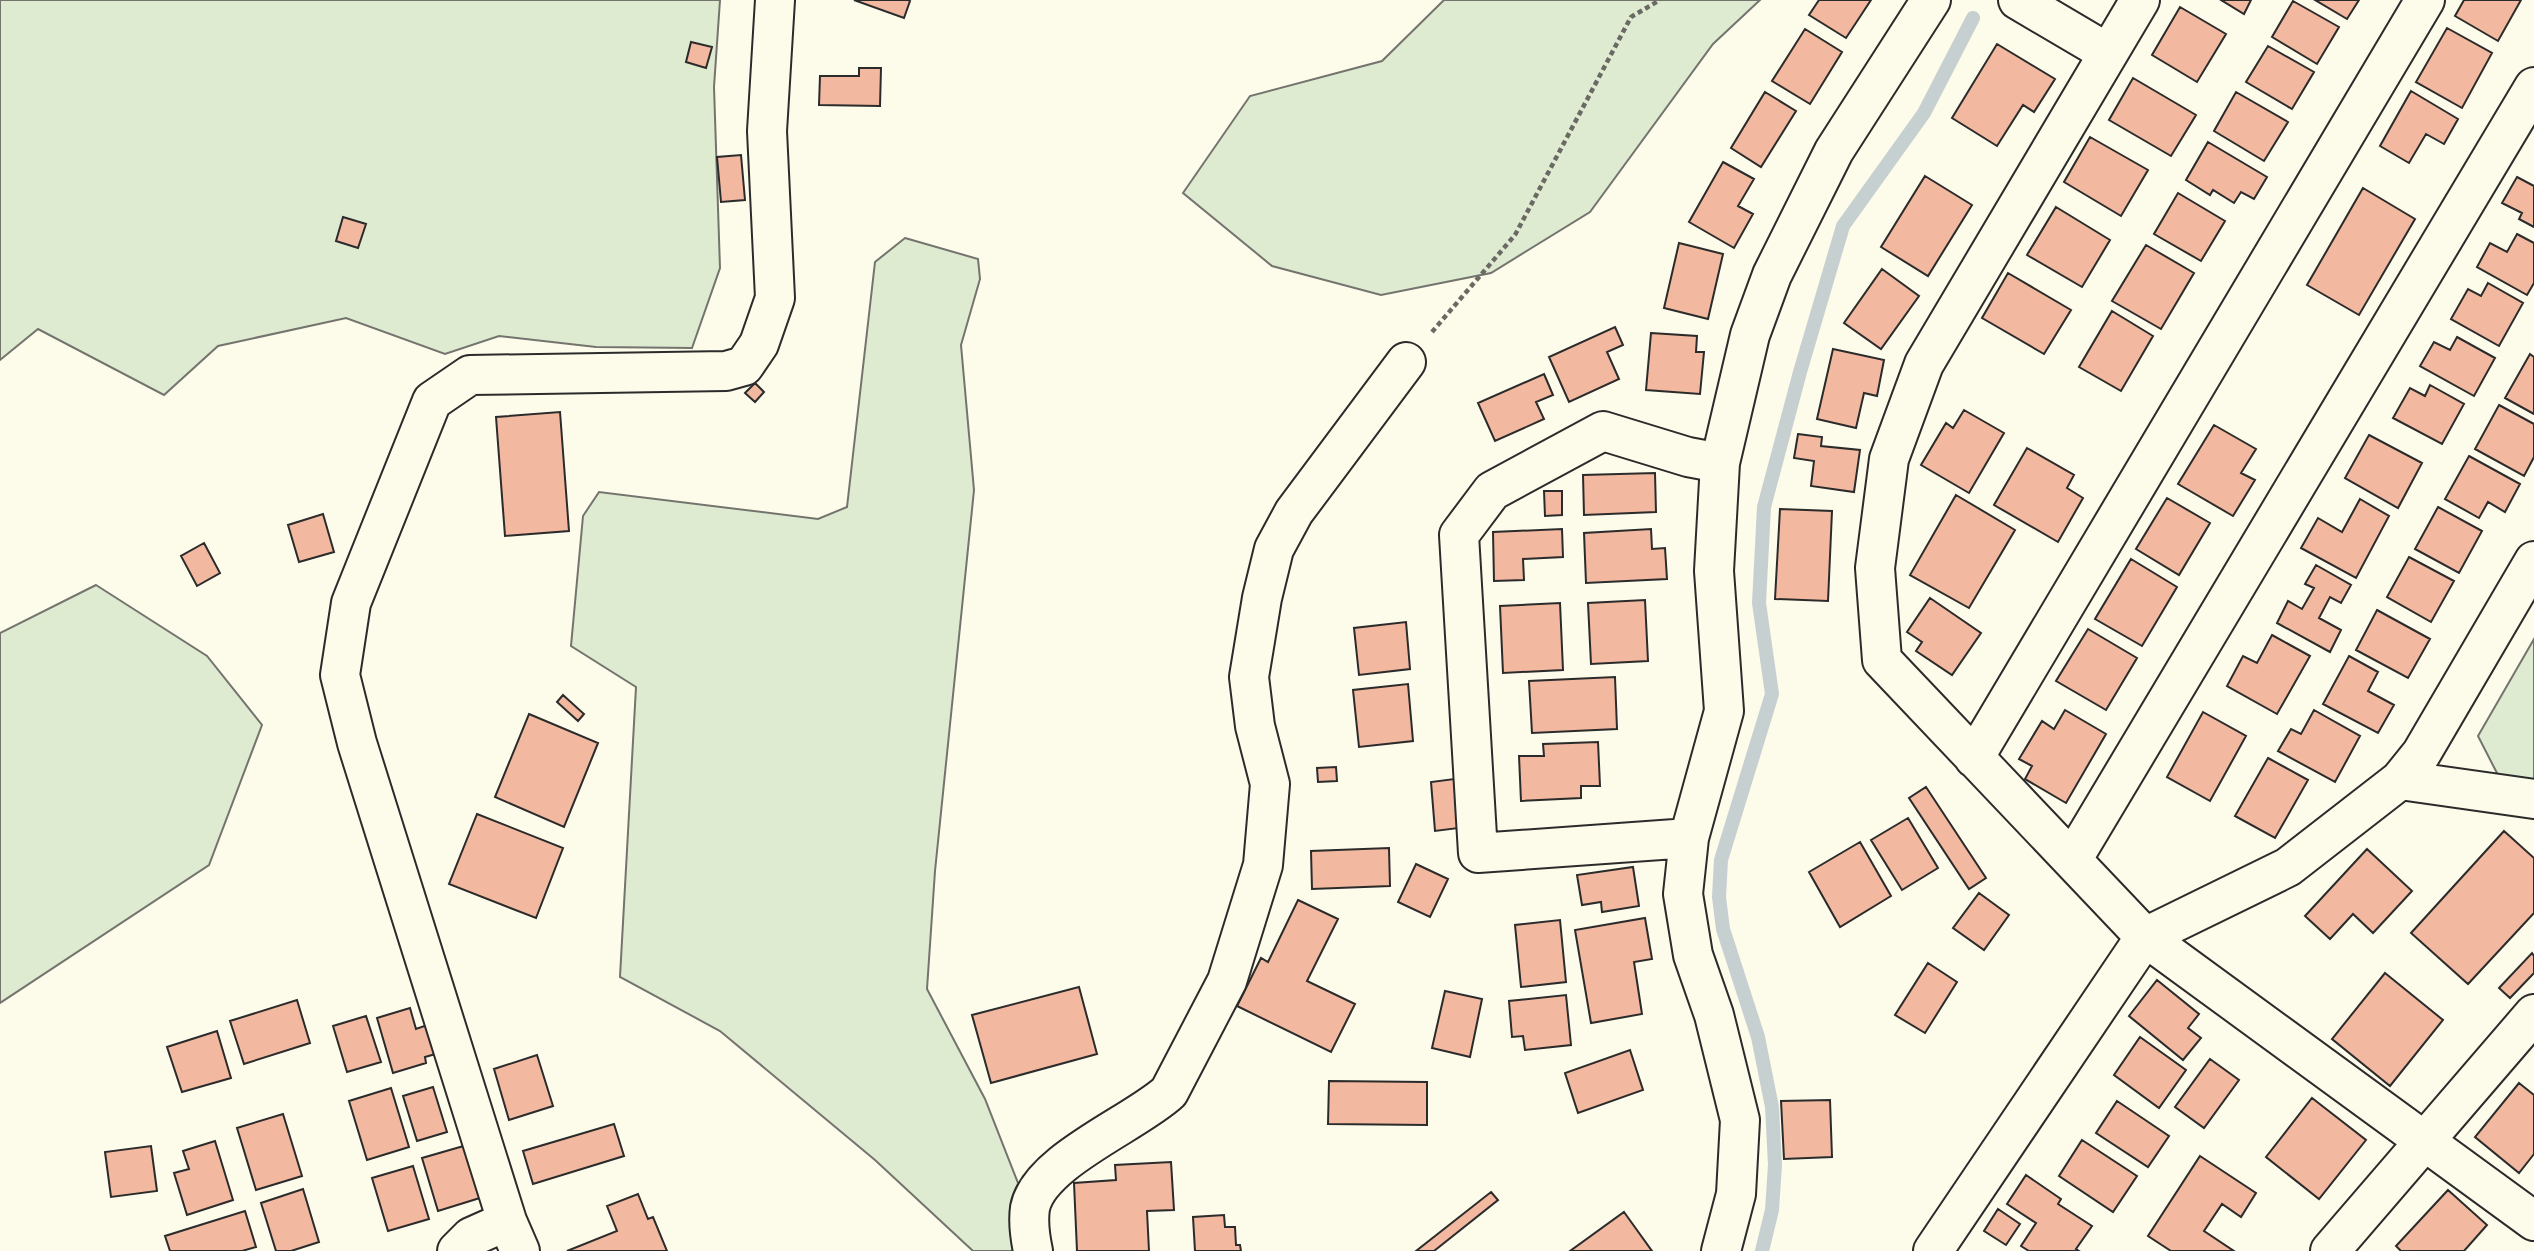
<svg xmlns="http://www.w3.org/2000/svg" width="2534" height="1251" font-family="Montserrat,sans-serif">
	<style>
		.green { fill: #deebd1; stroke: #74746e; stroke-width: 2 }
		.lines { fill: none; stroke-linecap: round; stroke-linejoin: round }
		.stream { stroke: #c7d0d0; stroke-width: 14 }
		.building { fill: #f2b8a0; stroke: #2b2b2b; stroke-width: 2 }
		.minor-casing { stroke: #2b2b2b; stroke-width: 42 }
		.path { stroke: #6a6964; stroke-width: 4.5; stroke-dasharray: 5 3.5; stroke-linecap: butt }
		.minor { stroke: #fdfbea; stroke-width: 38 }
	</style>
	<rect width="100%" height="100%" fill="#fdfbea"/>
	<path class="green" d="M0 0H720L714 87 720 268 692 348 596 347 499 336 445 354 346 318 218 346 164 395 38 329 0 360Z
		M1444 0H1760L1713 44 1590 212 1491 273 1381 295 1272 266 1183 193 1250 96 1382 61Z
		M905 238 978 259 980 279 961 345 974 490 935 871 927 989 985 1099 1020 1188 1025 1251H973L875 1160 720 1031 620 977 636 687 571 646 583 516 599 492 818 519 847 507 875 262Z
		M96 585 207 656 262 725 209 865 0 1003V633Z
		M2534 639V780L2499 777 2478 736Z"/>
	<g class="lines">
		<path class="stream" d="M1762 1251 1772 1210 1775 1165 1772 1107 1758 1037 1723 929 1719 897 1721 860 1772 694 1759 603 1764 507 1800 372 1843 226 1924 113 1973 18"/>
	</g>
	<path class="building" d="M854 0H908L910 1 904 18Z
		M1819 0H1871L1846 38 1809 15Z
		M2221 0H2251L2244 14Z
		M2315 0H2359L2347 19Z
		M2464 0H2521L2498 41 2455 16Z
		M2293 1 2339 27 2317 64 2272 37Z
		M2180 7 2226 34 2197 82 2152 55Z
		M2447 28 2492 53 2462 108 2416 82Z
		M1805 29 1842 52 1810 104 1772 81Z
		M691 42 712 47 706 68 686 62Z
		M1997 44 2055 79 2034 112 2023 105 1997 146 1952 118Z
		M2268 46 2314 72 2292 109 2246 82Z
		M859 68H881L880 106 819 105 820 76H859Z
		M2133 78 2196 115 2171 156 2109 120Z
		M2411 91 2458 119 2444 144 2426 134 2409 163 2380 146Z
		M1765 92 1796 111 1761 167 1731 148Z
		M2236 92 2288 122 2264 161 2214 131Z
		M2090 137 2148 170 2121 216 2064 182Z
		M2208 142 2267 177 2254 199 2241 192 2234 203 2213 190 2210 195 2186 180Z
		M741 155 745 200 721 202 717 157Z
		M1723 162 1754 179 1738 206 1753 214 1734 248 1689 222Z
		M1925 176 1972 205 1928 276 1881 247Z
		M2517 177 2534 186V227L2519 219 2522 213 2502 203Z
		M2363 188 2415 219 2359 315 2307 285Z
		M2178 193 2225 221 2201 261 2154 234Z
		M2056 207 2110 240 2082 287 2027 255Z
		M343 217 366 224 358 248 336 241Z
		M2517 234 2534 243V283L2527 295 2477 267 2490 243 2507 252Z
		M1679 243 1723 254 1708 319 1664 308Z
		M2146 245 2194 273 2161 329 2112 301Z
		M1882 269 1919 296 1881 349 1844 323Z
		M2008 273 2071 310 2044 354 1982 318Z
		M2488 283 2523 303 2499 346 2451 319 2468 289 2481 296Z
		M2112 311 2153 336 2121 391 2079 367Z
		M1615 327 1623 345 1607 352 1619 379 1569 402 1549 357Z
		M1651 333 1697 336 1696 352H1704L1700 394 1646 390Z
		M2457 337 2495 358 2474 396 2420 366 2434 342 2450 350Z
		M1833 349 1884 360 1877 396 1864 393 1856 428 1817 419Z
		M2530 354 2534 357V414L2505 398Z
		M1544 374 1553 395 1536 402 1544 419 1495 441 1478 403Z
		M755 383 764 392 755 402 745 393Z
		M2430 385 2464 404 2442 444 2393 418 2410 388 2425 396Z
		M2499 405 2534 424V457L2524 476 2475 449Z
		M1964 410 2004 433 1969 493 1921 465 1946 423 1953 428Z
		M560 412 569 531 505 536 496 417Z
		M2214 425 2256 449 2241 473 2255 480 2233 516 2178 484Z
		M1798 434 1822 437 1821 446 1860 450 1854 492 1811 486 1814 461 1794 458Z
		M2369 435 2422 463 2398 508 2345 478Z
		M2027 448 2074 475 2067 488 2083 498 2058 542 1994 505Z
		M2469 456 2520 484 2505 512 2488 502 2479 518 2445 499Z
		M1655 473 1656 512 1584 515 1583 475Z
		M1544 491H1562V515L1545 516Z
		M1956 495 2015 530 1969 608 1910 575Z
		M2167 498 2210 523 2179 575 2136 549Z
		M2360 499 2389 516 2356 578 2301 548 2318 518 2342 532Z
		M2438 507 2482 531 2459 573 2415 549Z
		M1780 509 1832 511 1828 601 1775 599Z
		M323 514 334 552 299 562 288 525Z
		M1562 529 1563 557 1523 559 1524 580 1494 581 1493 532Z
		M1651 529 1652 549 1665 548 1667 579 1586 583 1584 533Z
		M204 543 220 573 197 586 181 556Z
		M2409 557 2454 581 2431 622 2387 597Z
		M2131 559 2177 587 2142 646 2095 619Z
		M2316 565 2351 585 2341 603 2330 597 2319 618 2341 630 2330 652 2277 623 2288 601 2302 609 2314 588 2305 584Z
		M1930 598 1981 633 1952 675 1916 651 1922 642 1907 632Z
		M1645 600 1648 661 1591 664 1588 603Z
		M1560 603 1563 670 1503 673 1500 606Z
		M2377 610 2430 639 2408 678 2356 650Z
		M1406 622 1410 669 1359 675 1354 628Z
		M2088 629 2137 658 2106 710 2056 681Z
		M2272 635 2310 656 2277 714 2227 686 2243 656 2257 663Z
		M2349 656 2378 672 2368 691 2394 705 2378 733 2323 704Z
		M1615 677 1617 729 1532 733 1529 681Z
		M1408 684 1413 741 1359 747 1353 690Z
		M563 695 584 714 578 721 557 702Z
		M2065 710 2106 734 2066 803 2025 779 2032 766 2019 759 2042 721 2054 729Z
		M2314 710 2360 736 2335 782 2278 751 2291 729 2301 734Z
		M2203 712 2246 736 2210 801 2167 777Z
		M529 714 598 743 564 827 495 797Z
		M1598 742 1600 786H1581V798L1521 801 1519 756H1544L1543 744Z
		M2268 758 2308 780 2275 838 2235 816Z
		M1336 767 1337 781 1318 782 1317 768Z
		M1454 779 1459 828 1435 831 1431 782Z
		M1926 787 1986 878 1969 889 1909 798Z
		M477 814 563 848 536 918 449 884Z
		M1908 818 1938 868 1902 890 1871 840Z
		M2504 831 2534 858V913L2468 984 2411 933Z
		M1860 842 1891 896 1840 927 1809 872Z
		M1389 848 1390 886 1312 889 1311 851Z
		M2367 849 2412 891 2373 933 2353 914 2330 939 2305 916Z
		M1416 864 1448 879 1430 917 1398 902Z
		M1633 867 1639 906 1602 912 1601 902 1582 905 1577 875Z
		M1979 893 2009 915 1984 950 1953 928Z
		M1298 900 1338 919 1307 981 1355 1004 1331 1052 1237 1006 1261 958 1268 962Z
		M1645 918 1652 959 1634 962 1642 1014 1591 1023 1575 930Z
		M1560 920 1566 982 1521 987 1515 925Z
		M2532 953 2534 956V973L2510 998 2499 988Z
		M1928 963 1957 982 1925 1033 1895 1015Z
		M2385 973 2443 1020 2390 1086 2332 1039Z
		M2157 980 2199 1014 2188 1028 2201 1038 2183 1060 2129 1016Z
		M1079 987 1097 1054 991 1083 972 1015Z
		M1445 991 1482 999 1470 1057 1432 1048Z
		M1566 995 1571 1045 1525 1050 1523 1036 1512 1037 1509 1001Z
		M297 1000 310 1043 244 1064 230 1021Z
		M410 1008 416 1029 430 1024 439 1053 425 1057 426 1063 393 1073 377 1018Z
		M366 1016 381 1062 347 1072 333 1026Z
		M217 1031 231 1078 182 1092 167 1047Z
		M2140 1037 2186 1070 2159 1108 2114 1075Z
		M1630 1050 1643 1090 1578 1113 1565 1073Z
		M537 1055 553 1106 509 1120 494 1069Z
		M2210 1059 2239 1080 2204 1128 2175 1107Z
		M1329 1081 1427 1082V1125L1328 1124Z
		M2519 1083 2534 1095V1154L2519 1173 2475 1137Z
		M433 1087 447 1132 417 1141 403 1096Z
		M391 1088 409 1147 367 1160 349 1101Z
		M2312 1098 2366 1140 2319 1199 2266 1157Z
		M1830 1100 1832 1157 1784 1159 1781 1101Z
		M2117 1101 2169 1136 2148 1167 2096 1133Z
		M283 1114 302 1176 256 1190 237 1128Z
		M614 1124 624 1156 533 1184 523 1151Z
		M2082 1140 2137 1176 2113 1212 2059 1176Z
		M215 1141 233 1200 187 1215 174 1173 189 1169 183 1151Z
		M467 1145 483 1197 438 1211 422 1158Z
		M151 1146 157 1191 111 1197 105 1152Z
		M2200 1156 2256 1193 2241 1217 2222 1204 2204 1231 2234 1251H2171L2148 1236Z
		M1171 1162 1174 1210 1147 1211 1149 1251H1077L1074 1183 1116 1180 1115 1165Z
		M413 1166 429 1219 388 1231 372 1178Z
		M2026 1175 2061 1199 2058 1204 2092 1226 2076 1249 2079 1251H2029L2021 1246 2036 1223 2007 1204Z
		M303 1189 319 1242 291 1251H276L261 1203Z
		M2448 1190 2487 1225 2464 1251H2401L2396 1246Z
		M1491 1192 1498 1200 1434 1251H1416Z
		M638 1194 648 1219 653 1217 667 1251H567L617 1231 607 1206Z
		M1998 1209 2020 1224 2006 1245 1984 1231Z
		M245 1211 256 1247 242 1251H170L165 1236Z
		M1624 1212 1652 1251H1570Z
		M1224 1215 1225 1227H1235L1236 1245H1240L1241 1251H1195L1193 1217Z"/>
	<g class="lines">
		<g class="minor-casing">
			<path id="minor" d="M2018 0 2108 53
				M2140 0 1924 364 1889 459 1875 568 1882 660 2145 937 2534 1221
				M1974 758 2425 0
				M2400 780 2534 799
				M1689 838 1478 853 1459 535 1492 491 1603 431 1688 457 1720 463
				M2072 860 2534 87
				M457 1251 471 1237 507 1221
				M520 1251 507 1221 357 743 340 675 351 603 432 401 470 375 726 371 744 366 759 344 775 298 767 131 775 0
				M1033 1251C1030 1237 1028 1222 1030 1208 1039 1161 1136 1123 1169 1092L1227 981 1263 865 1270 784 1255 726 1249 677 1262 598 1274 549 1294 512 1406 362
				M1721 1251 1736 1194 1740 1120 1714 1015 1693 955 1683 894 1689 838 1724 711 1714 571 1720 463 1750 335 1772 275 1834 151 1931 0
				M1933 1251 2145 937 2288 867 2400 780 2421 754 2534 561
				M2330 1251 2534 1014"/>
		</g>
		<path class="path" d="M1432 332 1515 235 1631 17 1660 0"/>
		<use href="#minor" class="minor"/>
	</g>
</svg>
